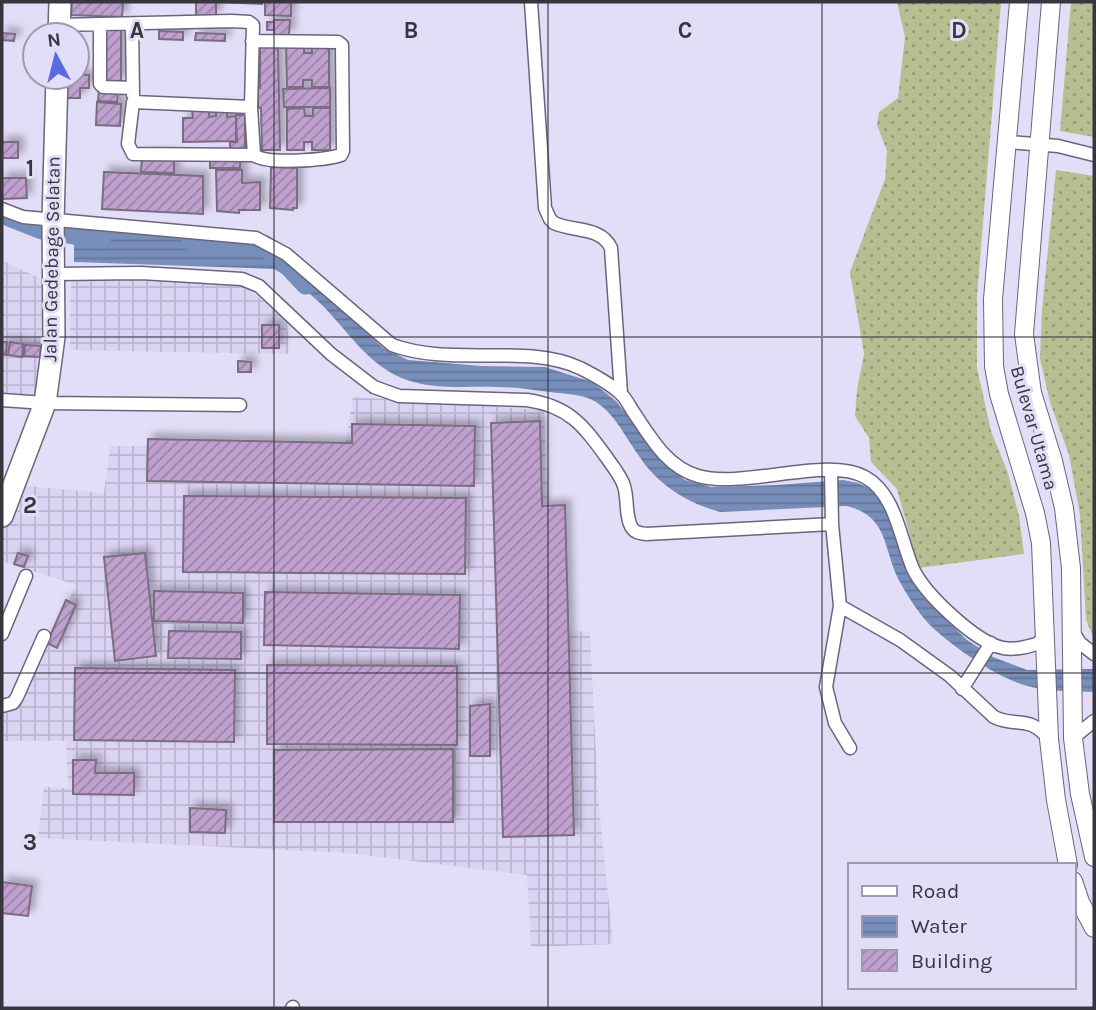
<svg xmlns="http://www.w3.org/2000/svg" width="1096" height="1010" font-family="Karla,sans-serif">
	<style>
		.industrial { fill: url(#industrial-grid) }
		.grass { fill: url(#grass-dots) }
		.water { fill: url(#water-rules) }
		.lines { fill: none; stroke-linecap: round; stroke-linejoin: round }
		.river { stroke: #778ebb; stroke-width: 21 }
		.building { fill: url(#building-hatch); stroke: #7a6c81; stroke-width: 2; filter: url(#shadow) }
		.street-casing { stroke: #6a657b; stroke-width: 15 }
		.secondary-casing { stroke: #6a657b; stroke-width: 20 }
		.primary-casing { stroke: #6a657b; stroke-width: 24 }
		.street { stroke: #fff; stroke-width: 12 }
		.secondary { stroke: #fff; stroke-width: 18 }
		.primary { stroke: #fff; stroke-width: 21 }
		.grid { fill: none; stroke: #38353f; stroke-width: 2; stroke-opacity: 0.55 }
		.labels { text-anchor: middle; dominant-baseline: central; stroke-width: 6; stroke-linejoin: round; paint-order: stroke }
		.street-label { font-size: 19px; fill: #38353f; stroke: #e3def7 }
		.grid-label { font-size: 23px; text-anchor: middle; font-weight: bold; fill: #38353f; stroke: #e3def7; stroke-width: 6; stroke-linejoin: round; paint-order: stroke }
	</style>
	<defs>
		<pattern id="industrial-grid" width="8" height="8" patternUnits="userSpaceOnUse" patternTransform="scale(1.75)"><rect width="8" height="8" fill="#dad3f3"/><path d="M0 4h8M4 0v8" fill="none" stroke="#bcb6d1"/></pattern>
		<pattern id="grass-dots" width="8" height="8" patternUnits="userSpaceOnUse" patternTransform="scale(1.75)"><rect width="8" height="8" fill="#b6bf92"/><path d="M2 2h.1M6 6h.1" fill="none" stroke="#959c79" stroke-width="1.8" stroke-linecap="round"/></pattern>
		<pattern id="water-rules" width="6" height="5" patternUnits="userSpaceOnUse" patternTransform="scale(1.75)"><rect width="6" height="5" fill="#778ebb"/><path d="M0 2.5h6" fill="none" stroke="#637599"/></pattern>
		<pattern id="building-hatch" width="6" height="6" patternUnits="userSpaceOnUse" patternTransform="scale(1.75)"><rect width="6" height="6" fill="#bfa0ce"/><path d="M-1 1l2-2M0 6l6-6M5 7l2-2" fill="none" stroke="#9c83a9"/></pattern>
		<filter id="shadow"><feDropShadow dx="5.5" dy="-5.5" stdDeviation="3.5" flood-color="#0004"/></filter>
	</defs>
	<rect width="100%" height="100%" fill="#e3def7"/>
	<path class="industrial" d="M2 260 43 280 44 367 34 405 2 401Z
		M71 274 234 282 252 292 287 320 289 354 70 350Z
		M353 397 544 410 548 509 566 510V631L590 632 598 797 613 944 531 947 527 875 349 853 38 838 44 787 68 788 66 741H2V709L17 708 76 585 2 561V524L15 485 104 493 110 446H345Z"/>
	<path class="grass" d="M897 2H1001L977 297V368L991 431 1008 473 1019 516 1024 554 919 568 897 489 871 462 869 438 855 416 857 390 864 354 850 272 885 179 887 151 877 125 879 112 898 98 905 37Z
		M1071 2H1094V137L1060 131Z
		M1056 170 1094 176V639L1086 620 1080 515 1069 455 1050 402 1040 359 1042 309Z"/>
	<path class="water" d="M74 230 204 238 265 252 300 271 382 347 408 360 482 366 545 367 592 382 616 401 669 468 685 480 711 487 777 485 843 480 858 483 873 490 886 510 909 574 924 598 967 640 993 657 1027 670 1094 669V692C1072 691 1046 692 1024 685 995 676 956 649 933 628 921 617 909 598 901 584 882 552 891 516 846 506L720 512C687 503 658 485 639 456 626 438 615 414 596 402 583 394 565 394 550 392 532 390 515 387 497 387 467 386 437 390 407 380 371 368 350 334 324 307 309 292 293 279 274 269L74 262Z"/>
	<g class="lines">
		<path class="river" d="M4 214 42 229 101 238
			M192 241 263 245 279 255 306 284"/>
	</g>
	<path class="building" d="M72 2H123L122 17 71 15Z
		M196 2H216V16L196 15Z
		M216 2H262V4Z
		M265 2H291V16L265 15Z
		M274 20H290L289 35H274Z
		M267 22H274V30H267Z
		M103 28H121V82H103Z
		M159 31 183 32V40L159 39Z
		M2 33 15 34 14 41 2 40Z
		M196 33 225 34V41L195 40Z
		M312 45H329V87H312V80H303V87H287L286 46H304V53H312Z
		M260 46H278L280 150H262L261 108H258V87L260 88Z
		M77 75H89V88H80V98H62L65 77H77Z
		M330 88V107H284L283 89Z
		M99 90 118 91 117 102 98 101Z
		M97 102 121 104 120 126 96 125Z
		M304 108 305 116H313V108H330V150H312V142H304V150H287V109Z
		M216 109H227V117L236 116V141L183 142V118H193L192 110H209V117L216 116Z
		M236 115H245V149H230V142H237Z
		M2 142H18V158H2Z
		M142 156H174V173L141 172Z
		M210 157H240V168H210Z
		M271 167 297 168V208H293V210L270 208Z
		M216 170H242V183L260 182V210H239V213L217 211Z
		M104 172 203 176V214L102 209Z
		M2 178H26L27 198 2 199Z
		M262 325H279V348H262Z
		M2 342H7L6 355 2 354Z
		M10 342 23 344 22 357 8 355Z
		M25 345 41 346 40 357 24 356Z
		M238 361 251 362V372H238Z
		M540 421 542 506 565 505 574 835 503 837 491 423Z
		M352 424 475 426 474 486 147 481 148 439 352 443Z
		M184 496 466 498 465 574 183 572Z
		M18 553 28 556 24 567 14 564Z
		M145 553 156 656 115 661 104 557Z
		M154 591 243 593V623L154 621Z
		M265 592 460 595 459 649 264 645Z
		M66 600 76 605 57 648 47 643Z
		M169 631 241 632V659L168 658Z
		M267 665 457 666V745L267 744Z
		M75 668 235 670 234 742 74 740Z
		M490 704V756H470V706Z
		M453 749V822H274V750Z
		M73 760H96L95 773H134V795L73 794Z
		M190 808 226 810 225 833 190 832Z
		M2 882 32 886 28 916 2 913Z"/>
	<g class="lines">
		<g class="street-casing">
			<path id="street" d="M531 2 545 208 550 219 554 223C573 232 601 226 611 248L621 393
				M132 24 133 95
				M59 25 232 21 249 22 253 25 251 107 254 155C267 165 325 160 341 155L343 151 342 45 338 42 252 41
				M100 25V84L103 87 133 88
				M251 107 133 102 128 144 133 154 254 155
				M1008 142 1058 146 1094 155
				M2 209 23 217 256 238 286 254 392 345C452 367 526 343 580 368 592 374 610 384 620 393 625 397 629 405 632 410 650 436 666 467 698 476 744 489 827 456 865 477 896 494 900 539 913 569 925 594 975 642 1003 648 1015 650 1028 647 1039 643L1045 632
				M55 274 141 273 242 279 259 286 331 354 374 387 399 396 527 400C569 406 583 425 607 458 613 467 621 476 624 486 628 498 625 517 632 528 635 533 641 533 646 534L832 524
				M2 400 45 403 240 405
				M831 470 832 524 840 606 900 640 950 676 994 717C1017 728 1028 714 1049 739
				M840 606 826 687 835 723 850 748
				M1073 632 1080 643 1094 654
				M2 634 26 576
				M962 689 991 643
				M2 706 13 703 17 697 44 636
				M1073 738 1094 721
				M292 1008 293 1007"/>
		</g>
		<g class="secondary-casing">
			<path id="secondary" d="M1019 2 993 299 994 366 999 394 1035 513 1041 543 1049 739 1056 800 1068 865
				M1051 2 1024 334 1032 393 1053 461 1064 508 1071 568 1073 738 1080 794 1094 857
				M1073 881 1080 902 1094 928"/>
		</g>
		<g class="primary-casing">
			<path id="primary" d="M59 35 60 2
				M2 516 45 403 54 337 53 220 57 77"/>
		</g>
		<use href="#street" class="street"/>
		<use href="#secondary" class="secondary"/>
		<use href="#primary" class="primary"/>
	</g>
	<path class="grid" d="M274 2V1008M548 2V1008M822 2V1008M2 337H1094M2 673H1094"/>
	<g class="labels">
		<g class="street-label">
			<text transform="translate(52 259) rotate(-89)">Jalan Gedebage Selatan</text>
			<text transform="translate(1034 428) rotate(74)">Bulevar Utama</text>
		</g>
	</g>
	<g class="grid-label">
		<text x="137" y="38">A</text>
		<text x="411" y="38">B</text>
		<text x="685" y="38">C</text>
		<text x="959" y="38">D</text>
		<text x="30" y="176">1</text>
		<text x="30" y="513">2</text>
		<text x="30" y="850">3</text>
	</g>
	<rect width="1096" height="1010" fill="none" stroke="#38353f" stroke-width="7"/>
	<rect x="848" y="863" width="228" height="126" fill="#e3def7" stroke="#9f9aad" stroke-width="2"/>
	<rect x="862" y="886" width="35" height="10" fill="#ffffff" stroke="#9f9aad" stroke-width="2"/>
	<text x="911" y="898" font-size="21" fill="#38353f">Road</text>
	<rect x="862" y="916" width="35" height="21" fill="url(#water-rules)" stroke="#9f9aad" stroke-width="2"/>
	<text x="911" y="933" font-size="21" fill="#38353f">Water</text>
	<rect x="862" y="950" width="35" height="21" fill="url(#building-hatch)" stroke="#9f9aad" stroke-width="2"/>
	<text x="911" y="968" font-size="21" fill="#38353f">Building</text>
	<g transform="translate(56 56) rotate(353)"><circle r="33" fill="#e3def7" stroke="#9f9aad" stroke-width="2"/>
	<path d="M0-5L12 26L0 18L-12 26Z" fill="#5a6ae1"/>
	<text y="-10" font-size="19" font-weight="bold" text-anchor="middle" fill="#38353f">N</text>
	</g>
</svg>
